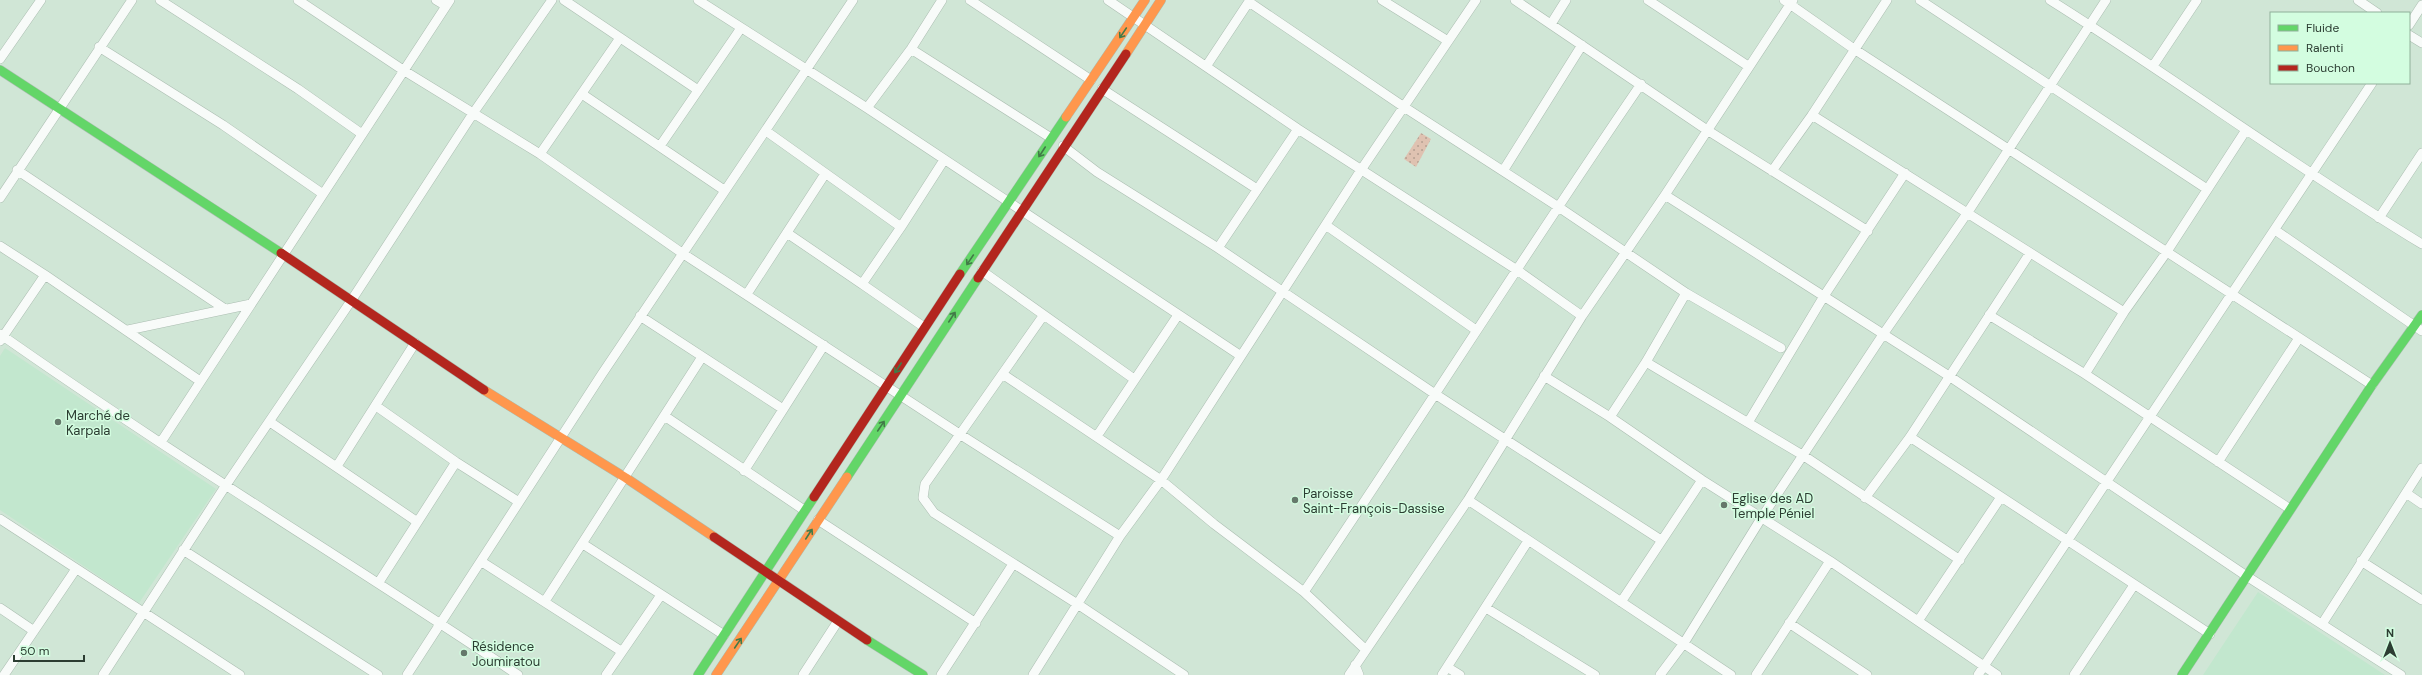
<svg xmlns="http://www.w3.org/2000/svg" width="2422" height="675" font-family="'DM Sans',sans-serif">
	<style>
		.built { fill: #c2e7ce }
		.park { fill: url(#park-dots) }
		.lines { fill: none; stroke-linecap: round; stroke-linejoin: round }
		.street-casing { stroke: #abbdb1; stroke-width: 10 }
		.fast-casing { stroke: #abbdb1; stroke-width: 10 }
		.slow-casing { stroke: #abbdb1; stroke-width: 10 }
		.jam-casing { stroke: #abbdb1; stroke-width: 10 }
		.street { stroke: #f8fbf9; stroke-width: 9 }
		.fast { stroke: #63d668; stroke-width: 9 }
		.slow { stroke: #ff974d; stroke-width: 9 }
		.jam { stroke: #b3261e; stroke-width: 9 }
		.oneway { stroke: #427a48 }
		.poi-dot { fill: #65786b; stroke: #d3fde0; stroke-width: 1.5 }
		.labels { text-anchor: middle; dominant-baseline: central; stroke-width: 3; stroke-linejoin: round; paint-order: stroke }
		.poi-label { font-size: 13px; fill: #2c3d32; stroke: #d3fde0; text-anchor: start }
	</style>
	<defs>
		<pattern id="park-dots" width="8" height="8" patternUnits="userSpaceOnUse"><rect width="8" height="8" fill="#dfc2b1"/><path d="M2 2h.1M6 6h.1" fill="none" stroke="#b59f91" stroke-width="1.8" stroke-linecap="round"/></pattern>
	</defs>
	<rect width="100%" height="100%" fill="#d0e6d6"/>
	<path class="built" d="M5 348 216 489 139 603 0 510V356Z
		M2258 592 2385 675H2203Z"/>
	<path class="park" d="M1421 133 1431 139 1416 167 1404 159Z"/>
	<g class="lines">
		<g class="street-casing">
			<path id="street" d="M160 0 298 89 362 134
				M298 0 403 70 540 154 682 253 961 435 1120 536
				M436 0 446 6
				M564 0 698 90
				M698 0 867 108 1241 356
				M970 0 1091 80
				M1108 0 1298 129 1517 270 1582 316
				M1382 0 1448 41
				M1515 0 1707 130 1868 231
				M1648 0 1748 66
				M1784 0 1854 49 2372 385
				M1920 0 2207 189
				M2050 0C2176 79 2295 167 2422 244
				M2358 0 2377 13
				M1249 2 1404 107 1557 206 1686 293 1781 348
				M1551 24 1566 0
				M2409 25 2422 5
				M2409 35 2422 43
				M99 47 223 125 323 194
				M911 49 1051 138
				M0 59 41 0
				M1207 65 1250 0
				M2153 66 2197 0
				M1102 89 1257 189
				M582 94 724 190
				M867 108 911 49 942 0
				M1812 115 2124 312
				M766 131 901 227 944 160
				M660 146 741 28
				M1063 146 1097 172 1218 248 1435 394 1661 540
				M540 154 620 38
				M17 170 225 309
				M1503 171 1582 45
				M1772 171 1812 115 1887 0
				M1665 195 1949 376 2248 577 2401 675
				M0 198 132 0
				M2379 218 2422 153
				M1327 226 1476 330
				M2275 230 2422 331
				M787 233 862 284 901 227
				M0 246 45 275 0 341
				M1218 248 1298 129
				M982 271 1134 379
				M45 275 200 381
				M862 284 924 327
				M747 294 825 174
				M1989 315 2085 374 2290 509
				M640 316 783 409
				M1043 316 925 484 923 498 934 513 1079 605 1184 675
				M128 330 251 304
				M0 334C169 453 346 560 518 675
				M1646 362 1804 456 1960 560
				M2085 374 2124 312 2166 253 2246 130
				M1004 375 1161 480 1214 524 1304 592
				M1544 376 1610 417 1702 480 1830 561 1997 675
				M376 406 456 462 519 502
				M666 417 804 510
				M1610 417 1646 362 1686 293
				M1749 421 1824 296 1905 173
				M270 422 416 521
				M1097 436 1178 315
				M1910 437 2210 634
				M161 442 450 0
				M2218 462 2299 338
				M337 466 415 343
				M744 471 824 345
				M2406 493 2422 504
				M1865 498 1910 437 2030 253
				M1468 500 1731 675
				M0 519 240 675
				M818 520 976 623
				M583 544 724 635
				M183 550 378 675
				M2361 561 2422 600
				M482 562 621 651
				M379 582 456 462
				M545 601 702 357
				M1621 602 1702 480
				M0 608 34 631
				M1486 608 1595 675
				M1918 621 2001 497
				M1789 623 1867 675
				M2322 624 2422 468
				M1366 650 1304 592C1418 423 1526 252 1641 84
				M1355 665 1359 675
				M1447 667 1460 675
				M4 675 76 569
				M103 675 226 485 351 301 474 112 552 0
				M407 675 602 374 853 0
				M606 675 661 595
				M803 675 838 621
				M941 675 1013 564
				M1033 675 1120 536 1161 480 1361 170 1476 0
				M1349 675 1468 500 1582 316 1665 195 1793 0
				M1442 675 1528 541
				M1660 675 1684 643 1762 517 1884 333 1968 212 2106 0
				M1756 675 1830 561
				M1978 675 2372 83
				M2074 675 2134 585"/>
		</g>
		<g class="fast-casing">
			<path id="fast" d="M0 70 281 253
				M960 274 1066 117
				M847 477 978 278
				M867 640 923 675
				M698 675 814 497
				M2182 675 2372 385 2422 315"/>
		</g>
		<g class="slow-casing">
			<path id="slow" d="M1126 54 1161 0
				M1066 117 1145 0
				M484 390 626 478 714 537
				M716 675 847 477"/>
		</g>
		<g class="jam-casing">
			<path id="jam" d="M281 253 484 390
				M978 278 1126 54
				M814 497 960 274
				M714 537 867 640"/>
		</g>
		<use href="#street" class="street"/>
		<use href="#fast" class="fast"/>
		<use href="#slow" class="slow"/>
		<use href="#jam" class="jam"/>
	</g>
	<defs><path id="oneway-shaft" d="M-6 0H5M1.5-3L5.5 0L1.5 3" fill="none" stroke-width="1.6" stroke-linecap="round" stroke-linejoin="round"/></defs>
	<g class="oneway">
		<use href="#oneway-shaft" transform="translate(1123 33) rotate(124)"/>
		<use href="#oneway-shaft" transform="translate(1042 152) rotate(123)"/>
		<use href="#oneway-shaft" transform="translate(970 260) rotate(124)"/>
		<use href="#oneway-shaft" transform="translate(952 317) rotate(-57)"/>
		<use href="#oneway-shaft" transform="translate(898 368) rotate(123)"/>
		<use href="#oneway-shaft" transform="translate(881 426) rotate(-56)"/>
		<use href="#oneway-shaft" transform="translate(809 534) rotate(-57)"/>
		<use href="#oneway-shaft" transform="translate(738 643) rotate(-56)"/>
	</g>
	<g class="poi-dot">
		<circle cx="58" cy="422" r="4"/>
		<circle cx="1295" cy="500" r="4"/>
		<circle cx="1724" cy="505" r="4"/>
		<circle cx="464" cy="653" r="4"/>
	</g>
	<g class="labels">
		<g class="poi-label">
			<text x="66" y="415">Marché de<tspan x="66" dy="15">Karpala</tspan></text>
			<text x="1303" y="493">Paroisse<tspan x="1303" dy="15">Saint-François-Dassise</tspan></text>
			<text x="1732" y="498">Eglise des AD<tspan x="1732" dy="15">Temple Péniel</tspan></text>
			<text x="472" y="646">Résidence<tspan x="472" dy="15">Joumiratou</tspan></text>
		</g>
	</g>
	<rect x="2270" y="12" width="140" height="72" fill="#d3fde0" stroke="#90b09a"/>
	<rect x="2278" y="25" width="20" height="6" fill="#63d668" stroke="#90b09a"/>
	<text x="2306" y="32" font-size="12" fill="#2c3d32">Fluide</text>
	<rect x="2278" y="45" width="20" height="6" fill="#ff974d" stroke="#90b09a"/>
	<text x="2306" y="52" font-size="12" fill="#2c3d32">Ralenti</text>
	<rect x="2278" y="65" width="20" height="6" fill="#b3261e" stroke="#90b09a"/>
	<text x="2306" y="72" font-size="12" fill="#2c3d32">Bouchon</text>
	<g transform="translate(2390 643)" stroke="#d3fde0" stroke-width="3" paint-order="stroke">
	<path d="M0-3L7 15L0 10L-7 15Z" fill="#2c3d32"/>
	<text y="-6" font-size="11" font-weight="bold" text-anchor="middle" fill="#2c3d32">N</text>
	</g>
	<path d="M14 655v6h70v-6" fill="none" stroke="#2c3d32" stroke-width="2"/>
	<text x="20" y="655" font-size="12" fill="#2c3d32" stroke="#d3fde0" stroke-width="3" paint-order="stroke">50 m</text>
</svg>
